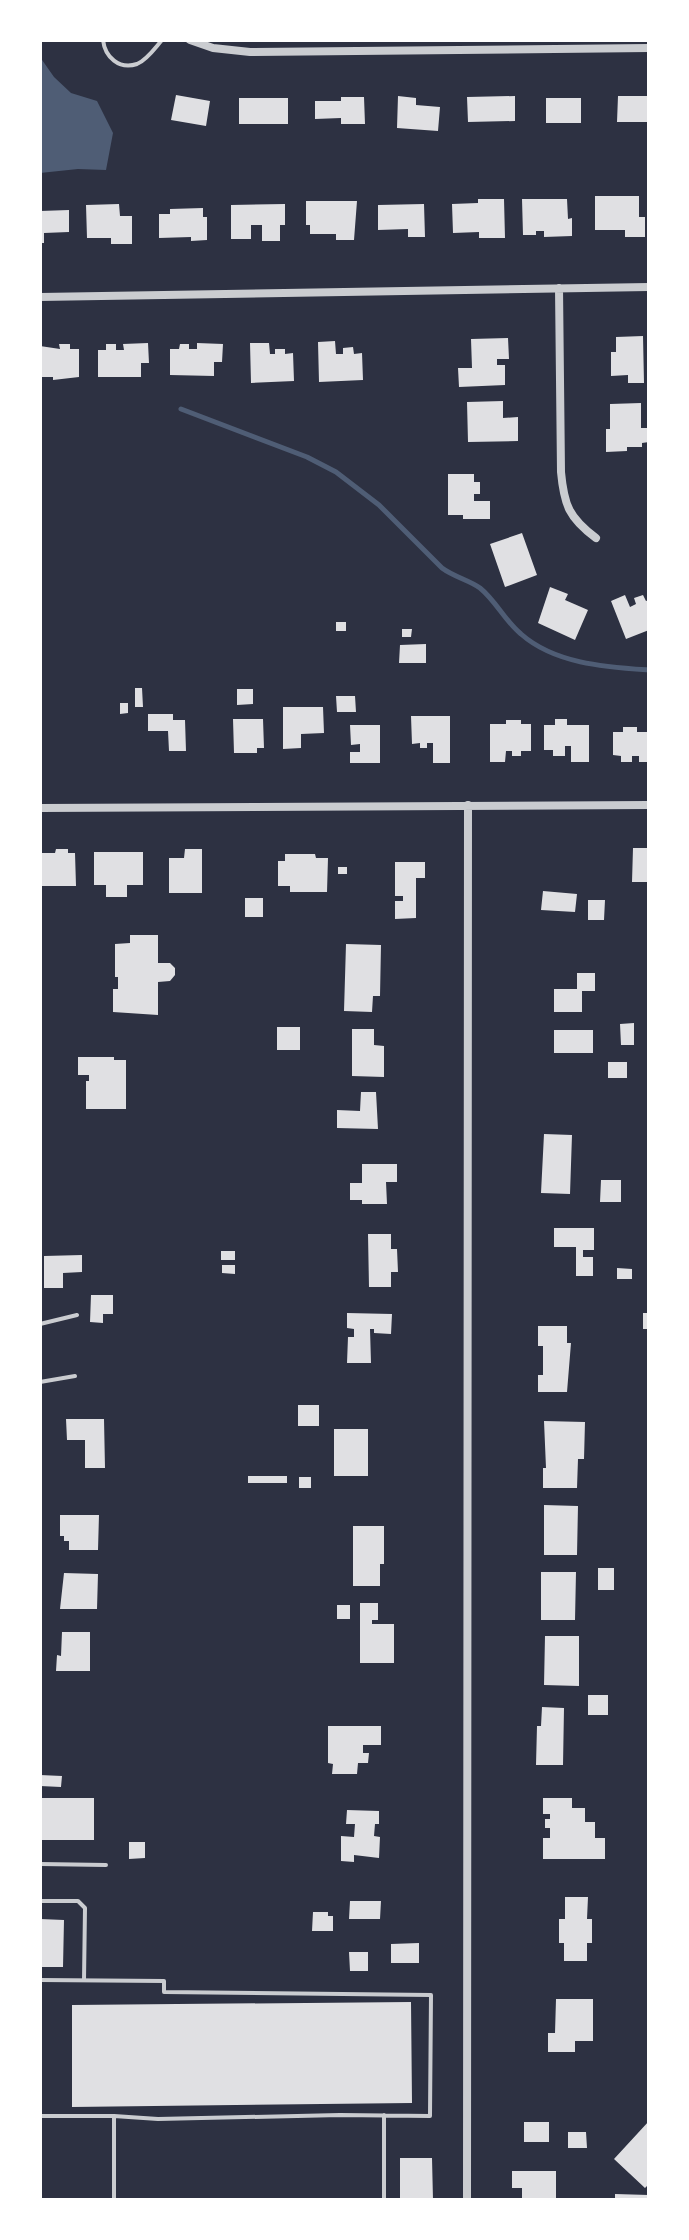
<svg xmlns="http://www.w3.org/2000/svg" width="689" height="2240" font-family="'Work Sans',sans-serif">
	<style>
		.water { fill: #4f5d75 }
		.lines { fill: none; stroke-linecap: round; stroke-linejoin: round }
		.stream { stroke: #4f5d75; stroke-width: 5 }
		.building { fill: #e0e0e3 }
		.service { stroke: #caccd0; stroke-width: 4 }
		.minor { stroke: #caccd0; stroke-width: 8 }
	</style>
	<rect width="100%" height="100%" fill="#2d3142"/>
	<path class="water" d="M40 57 54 77 71 93 97 101 113 133 106 170 78 169 40 173Z"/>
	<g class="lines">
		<path class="stream" d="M181 409 307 457 336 472 379 505 442 568C454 577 469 580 480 588 496 601 505 621 521 634 555 664 606 667 649 670"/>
	</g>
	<path class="building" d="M176 95 210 101 206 126 171 120Z
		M398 96 416 98V105L440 107 438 131 397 128Z
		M515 96V121L468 122 467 97Z
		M618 96H649V122H617Z
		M341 97H364L365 124H341V118L315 119V101H341Z
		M239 98H288V124H239Z
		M546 98H581V123H546Z
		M595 196H639V217H645V237H625V230H595Z
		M478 199H504L505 238H479V232L453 233 452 204 478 203Z
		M522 199H567L568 219 572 218V236L544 237V231H536V235H523Z
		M306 201H357L354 240H336V234H310V225H306Z
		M119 204 120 216H132V244H111V238H87L86 205Z
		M285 204V225H280V241H262V225H251V239H231V205Z
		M424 204 425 237H408V229L378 230V205Z
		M203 208V217H207V240L191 241V237L159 238V214H170V209Z
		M69 210V232L44 233V243H40V211Z
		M643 336 644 383H628V375L611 376V352H616V337Z
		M508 338 509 359H497V365H505V385L459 387 458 368H472L471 339Z
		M335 341 336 354H343V348L353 347 354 354 362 353 363 380 319 382 318 342Z
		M148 343 149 363H141V377H98V350H106V344H116V350H124L123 344Z
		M197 343 223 344 222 362H214V376L170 375V349H179L180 344H189V349H197Z
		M250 343H269L270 354H275V349H285V354L293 353 294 381 251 383Z
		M59 344H70V349H79V377L53 380V377H40V346L60 349Z
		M503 401V418L518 417V441L468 442 467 402Z
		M641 403V428H649V442L642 443V447H627V451L606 452V429H610V404Z
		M448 474H474V482H480V494H474V501H490V519H463V515H448Z
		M522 533 537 575 505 587 490 544Z
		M550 587 568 594 565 600 588 610 575 640 538 623Z
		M625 595 630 607 636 604 634 598 643 595 646 601 649 600V630L626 639 611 601Z
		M336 622H346V631H336Z
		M402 629H412L411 637H402Z
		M426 644V663H399L400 645Z
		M135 688H142L143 707H135Z
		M237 689H253V704L237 705Z
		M336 696H355L356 712H337Z
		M120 703H128V713L120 714Z
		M283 707H323L324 733 301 734V748L283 749Z
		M148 714H173V720H185L186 751H169L168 731H148Z
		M411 716H450V763H433V743H427V748H420V743L412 744Z
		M233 719H263L264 748H257V753H234Z
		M555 719H567V725H589V762H571V746H565V756H553V750H544V725H555Z
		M506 720H521V724H531V751H521V756H512V751H506L505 762H490V724H506Z
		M350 725H380V763H350V752H360V744L351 745Z
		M623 727H637V732H649V762H639V756H632V762H621V756L613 755V732H623Z
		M633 848H649V882H632Z
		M56 849H68V853H75L76 886H40V853H55Z
		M185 849H202V893H169V858H184Z
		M94 852H143V885H127V897H106V885H94Z
		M285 854H315L316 858H328L327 892H290V886H278V861H285Z
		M395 862H425V878H416V918L395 919V901H403V896H395Z
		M338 867H347V874H338Z
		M543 891 577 894 575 912 541 910Z
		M245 898H263V917H245Z
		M588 900H605L604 920H588Z
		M130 935H158V963H170L175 968V975L170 981 158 982V1015L113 1012V989H118V977H115V944L130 943Z
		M346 944 381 945 380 996H373L372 1012 344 1011Z
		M577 973H595V991H582V1012H554V989H577Z
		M634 1023V1045H621L620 1024Z
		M277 1027H300V1050H277Z
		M352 1029H374V1045L384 1046V1077L352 1076Z
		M554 1030H593V1053H554Z
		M78 1057H114V1060H126V1109H86V1081H89V1075H78Z
		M608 1062H627V1078H608Z
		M361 1092H376L378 1129 337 1128V1110L360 1111Z
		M544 1134 572 1135 570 1194 541 1193Z
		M362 1164H397V1182H386L387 1204H362V1200H350V1183H362Z
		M601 1180H621V1202H600Z
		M554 1228H594V1250H583V1257H593V1276H576V1247H554Z
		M368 1234H391V1249H397L398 1272H391V1287H369Z
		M221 1251H235V1260H221Z
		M82 1255V1272L63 1273V1288H44V1256Z
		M222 1265H235V1274L222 1273Z
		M617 1268 632 1269V1279H617Z
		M91 1295H113V1314H103V1323L90 1322Z
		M347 1313 392 1314 391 1334 374 1333V1329H370L371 1363H347L348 1337H354V1329L347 1328Z
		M643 1313H649V1329H643Z
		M538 1326H567V1343H571L567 1392H538V1375H543V1346H538Z
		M298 1405H319V1426H298Z
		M66 1419H104L105 1468H85V1440H67Z
		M544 1421 585 1422 584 1459H578L577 1488H543V1468H546Z
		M334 1429H368V1476H334Z
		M248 1476H287V1483H248Z
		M299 1477H311V1488H299Z
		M544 1505 578 1506 577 1555H544Z
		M60 1515H99L98 1550H69V1541H64V1536H60Z
		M353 1526H384V1564H380V1586H353Z
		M598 1568H614V1590H598Z
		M541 1572H576L575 1620H541Z
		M64 1573 98 1574 97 1609H60Z
		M360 1603H378V1620H372V1624H394V1663H360Z
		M337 1605H350V1619H337Z
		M62 1632H90V1671H56L57 1655 61 1656Z
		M545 1636H579V1686L544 1685Z
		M588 1695H608V1715H588Z
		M542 1707 564 1708 563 1765H536L537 1726H541Z
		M328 1726H381V1745H363V1753H369L368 1763H358L357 1774H332L333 1764 328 1763Z
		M40 1775 62 1776 61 1787 40 1786Z
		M40 1798H94V1840H40Z
		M543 1798H572V1808H585V1822H595V1838H605V1859H543V1838H550V1828H545V1819H550V1814H543Z
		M347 1810 379 1811V1824H375L374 1836 380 1837 379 1858 354 1855V1862L341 1861V1836L354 1837 355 1824H346Z
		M129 1842H145V1858L129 1859Z
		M565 1897H588L587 1919H592V1943H587V1961H564V1943H559V1919H565Z
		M350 1901H381L380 1919H349Z
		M313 1912H328V1916H333V1931H312Z
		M40 1919 64 1920 63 1967H40Z
		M419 1943V1963H391V1944Z
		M349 1952H368V1971H350Z
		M556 1999H593V2041H575V2052H548V2033H555Z
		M411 2002 412 2103 72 2107V2005Z
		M649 2121V2184L645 2188 614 2159Z
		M524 2122H549V2142H524Z
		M568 2132H586L587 2148H568Z
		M400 2158H432L433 2200H400Z
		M512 2171H556V2200H522V2188H512Z
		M615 2194 649 2195V2200H615Z"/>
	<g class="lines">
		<path class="service" d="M103 40C105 57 119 70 137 64 147 60 155 48 162 40
			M40 1324 77 1315
			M40 1382 75 1376
			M40 1864 106 1865
			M40 1901H78L85 1908 84 1980
			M40 1980 164 1981V1992L431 1995 430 2116 340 2115 158 2119 114 2116H40
			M114 2200V2116
			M384 2200V2115"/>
		<path class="minor" d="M190 40 213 48 250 52 649 48
			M559 288 561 472C564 505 569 518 596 538
			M40 297 649 287
			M40 808 649 805
			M467 2200 468 805"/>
	</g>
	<rect width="689" height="2240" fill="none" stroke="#ffffff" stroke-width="84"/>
</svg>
